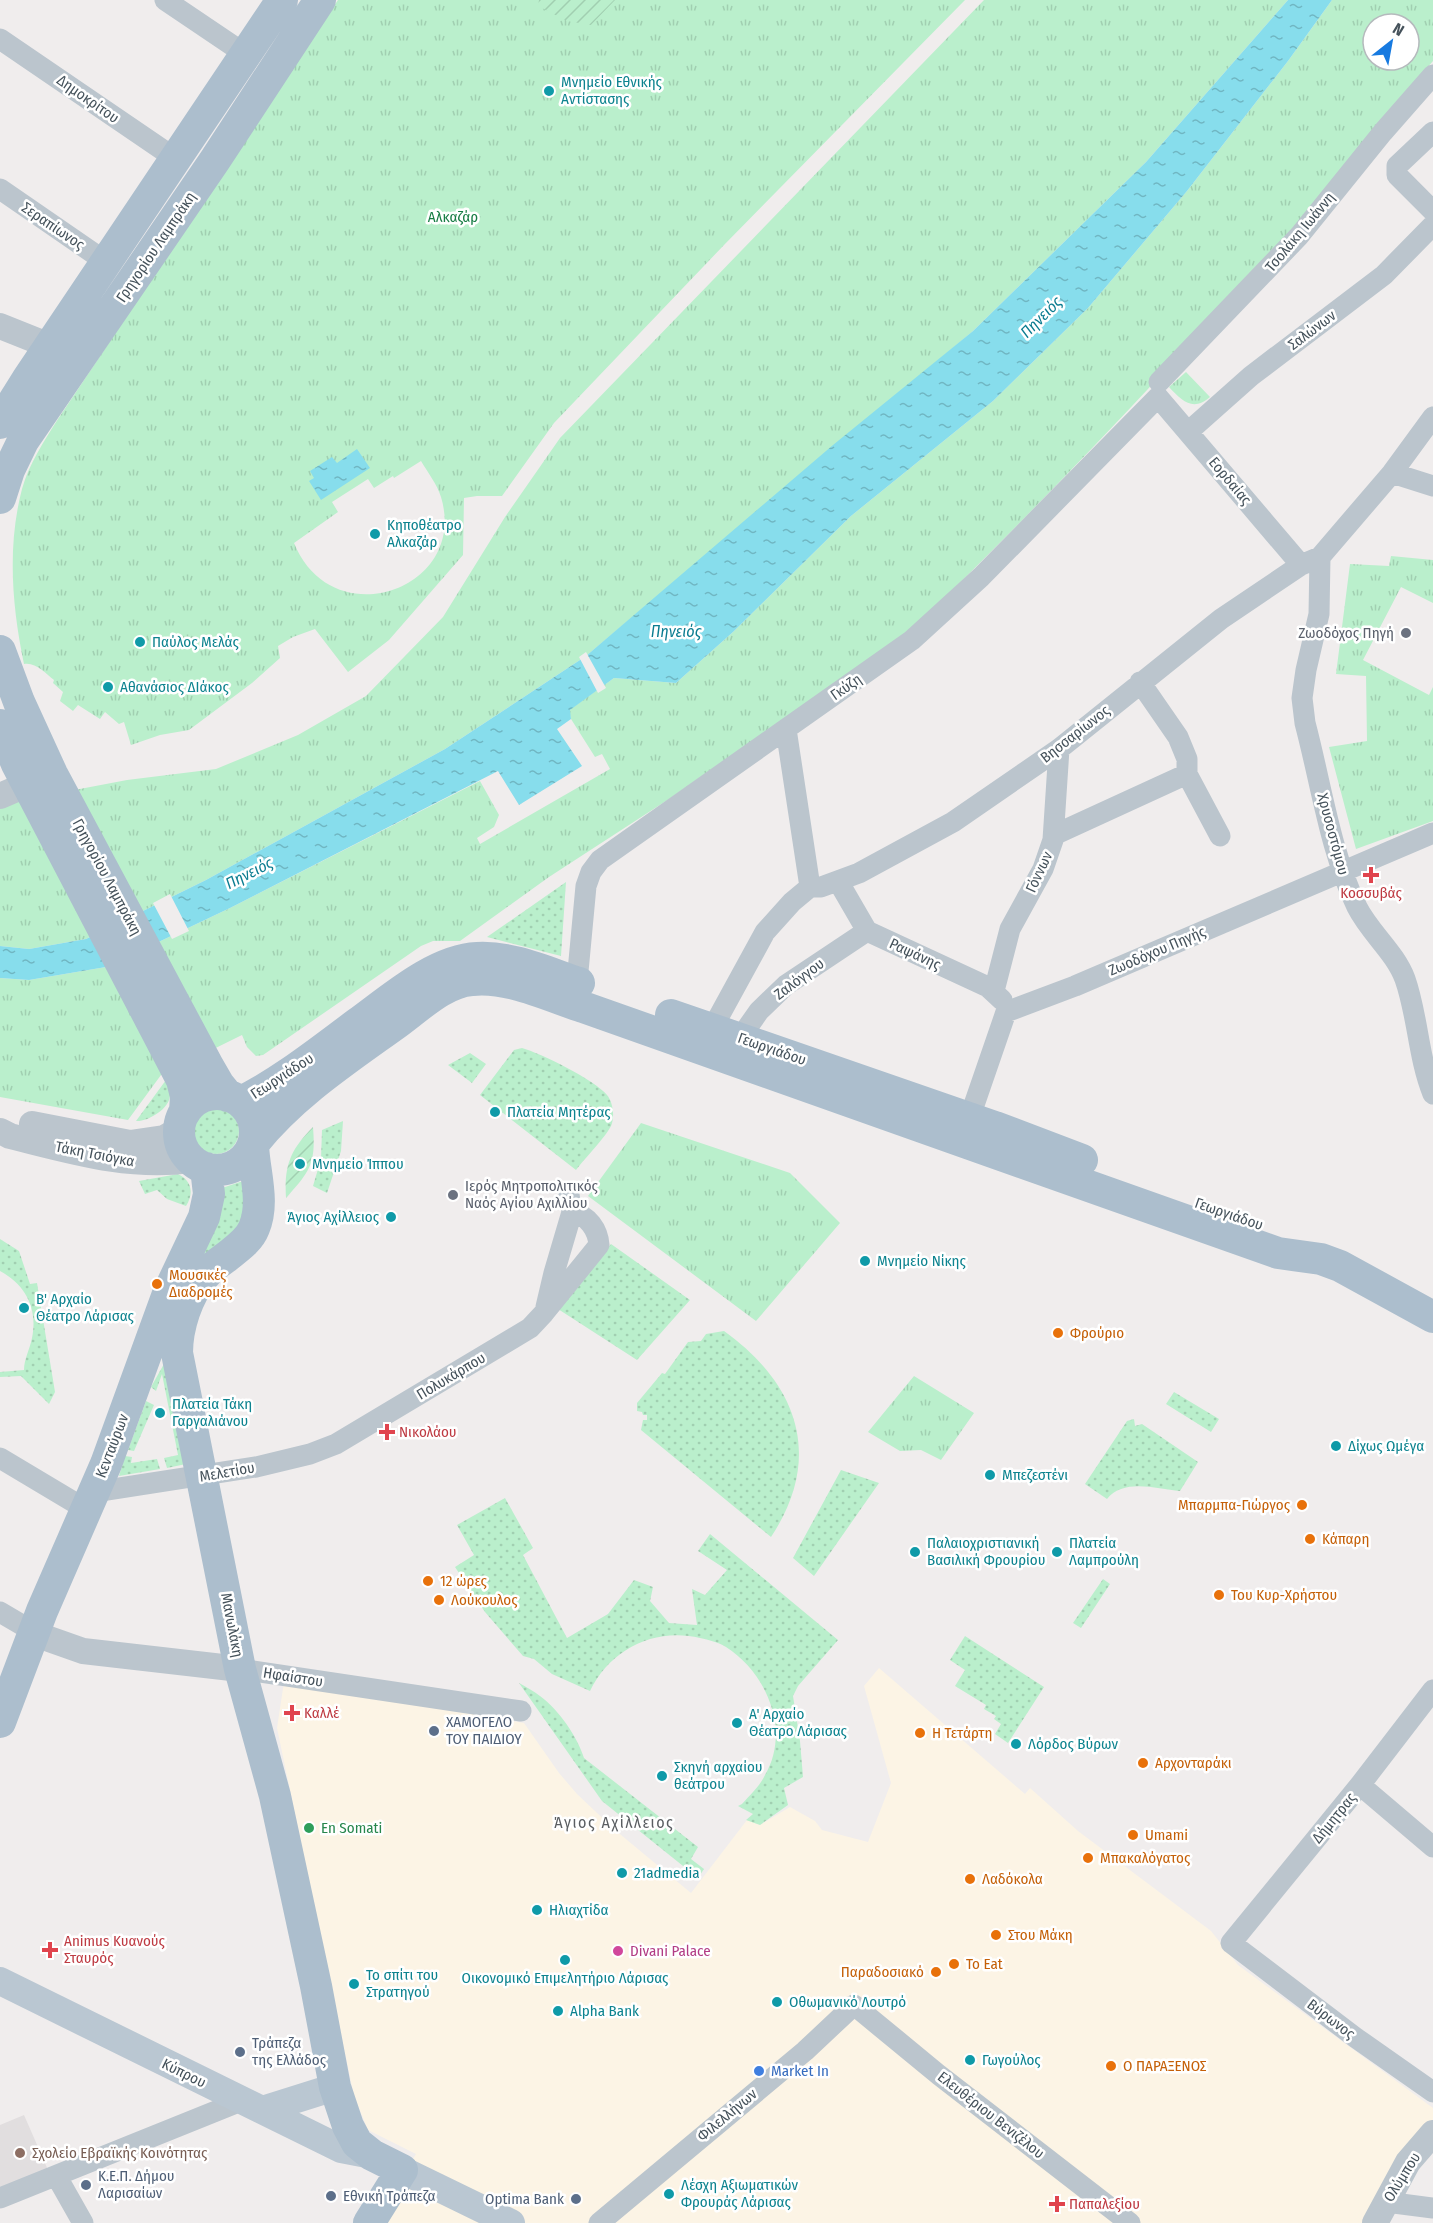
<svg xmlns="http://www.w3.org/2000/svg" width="1433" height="2223" font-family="'Fira Sans Condensed',sans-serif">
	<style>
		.commercial { fill: #fcf4e5 }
		.education { fill: #e1dedf }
		.grass { fill: url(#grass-dots) }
		.park { fill: url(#park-tufts); fill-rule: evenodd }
		.garden { fill: url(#garden-furrows) }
		.water { fill: url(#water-ripples) }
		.pier { fill: #f0eded }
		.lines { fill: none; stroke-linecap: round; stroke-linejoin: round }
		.minor { stroke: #bbc5cd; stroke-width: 21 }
		.tertiary { stroke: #bbc5cd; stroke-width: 26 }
		.secondary { stroke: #bac7d2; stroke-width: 28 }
		.primary { stroke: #acbecd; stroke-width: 32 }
		.culture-dot { fill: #0f9aa8; stroke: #fff; stroke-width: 2 }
		.worship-dot { fill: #6b7280; stroke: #fff; stroke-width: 2 }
		.health-dot { fill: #e0444e; stroke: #fff; stroke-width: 2 }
		.food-dot { fill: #e8710a; stroke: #fff; stroke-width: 2 }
		.service-dot { fill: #5c6f8a; stroke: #fff; stroke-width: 2 }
		.leisure-dot { fill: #2e9e5b; stroke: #fff; stroke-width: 2 }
		.hotel-dot { fill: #d1479c; stroke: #fff; stroke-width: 2 }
		.shop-dot { fill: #3f7fe0; stroke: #fff; stroke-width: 2 }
		.education-dot { fill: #8d6e63; stroke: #fff; stroke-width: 2 }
		.labels { text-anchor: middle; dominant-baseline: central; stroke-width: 5; stroke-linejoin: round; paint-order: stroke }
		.culture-label { font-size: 15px; fill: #0d838f; stroke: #fff; text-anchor: start }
		.street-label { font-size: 15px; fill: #45525b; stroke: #fff }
		.park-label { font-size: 15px; fill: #167c43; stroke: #fff }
		.worship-label { font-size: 15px; fill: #5b616d; stroke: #fff; text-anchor: end }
		.health-label { font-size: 15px; fill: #be3a42; stroke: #fff; text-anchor: start }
		.food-label { font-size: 15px; fill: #c56008; stroke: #fff; text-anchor: start }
		.service-label { font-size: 15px; fill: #4e5e75; stroke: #fff; text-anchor: start }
		.leisure-label { font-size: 15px; fill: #27864d; stroke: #fff; text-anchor: start }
		.hotel-label { font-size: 15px; fill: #b23c85; stroke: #fff; text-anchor: start }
		.shop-label { font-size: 15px; fill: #366cbe; stroke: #fff; text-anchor: start }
		.education-label { font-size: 15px; fill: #785e54; stroke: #fff; text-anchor: start }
		.water-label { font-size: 16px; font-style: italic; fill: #0c7d91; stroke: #fff }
		.neighbourhood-label { font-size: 16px; letter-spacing: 1.5px; fill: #5a5e62; stroke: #fff }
	</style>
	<defs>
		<pattern id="grass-dots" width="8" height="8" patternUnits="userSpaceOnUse" patternTransform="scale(1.5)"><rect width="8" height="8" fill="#baefcc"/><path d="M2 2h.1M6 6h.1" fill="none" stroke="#a1cfb1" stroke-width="1.8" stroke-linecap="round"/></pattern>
		<pattern id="park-tufts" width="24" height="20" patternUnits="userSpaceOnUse" patternTransform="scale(1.5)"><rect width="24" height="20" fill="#baefcc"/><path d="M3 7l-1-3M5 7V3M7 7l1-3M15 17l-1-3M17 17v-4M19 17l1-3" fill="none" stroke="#a1cfb1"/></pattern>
		<pattern id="garden-furrows" width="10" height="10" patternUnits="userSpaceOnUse" patternTransform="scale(1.5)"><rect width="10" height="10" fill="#baefcc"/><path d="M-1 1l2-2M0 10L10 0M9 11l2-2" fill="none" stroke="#a1cfb1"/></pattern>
		<pattern id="water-ripples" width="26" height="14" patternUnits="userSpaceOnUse" patternTransform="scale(1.5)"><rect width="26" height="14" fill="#87ddec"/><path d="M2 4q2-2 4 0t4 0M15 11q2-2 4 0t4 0" fill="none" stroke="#70b6c2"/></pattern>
	</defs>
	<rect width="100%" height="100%" fill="#f0eded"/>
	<path class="commercial" d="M879 1668 1025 1794 1030 1788 1078 1831 1211 1931 1238 1965 1433 2108V2124L1371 2223H374L416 2154 368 2130 354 2096 277 1728 284 1682 524 1723 559 1773 577 1794 615 1830 691 1893 747 1820 760 1825 790 1807 815 1821 822 1830 868 1842 891 1783 864 1686Z"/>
	<path class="education" d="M24 2115 48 2170 0 2190V2125Z"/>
	<path class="grass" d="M566 882 561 956 487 937Z
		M522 1048C540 1053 595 1080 607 1095 613 1102 615 1117 611 1126 605 1138 585 1158 576 1170L480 1095 514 1050Z
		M470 1053 486 1064 472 1083 448 1065Z
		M166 1080C167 1085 170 1091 170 1095 170 1109 147 1122 136 1121Z
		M193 1131a23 23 0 1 1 46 0a23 23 0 1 1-46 0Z
		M343 1121 341 1151 327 1193 313 1186 321 1159 322 1130Z
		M178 1174C192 1181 194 1193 186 1206L167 1199 157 1190 145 1194 139 1181Z
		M243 1181 246 1182 241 1227 202 1258 222 1188Z
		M0 1239 19 1251 30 1284 37 1283 55 1392 49 1404 21 1376 0 1377V1372L24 1370C24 1359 30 1349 32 1338 38 1309 26 1285 0 1271Z
		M611 1244 690 1300 637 1360 558 1309Z
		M724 1331C798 1384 824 1457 771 1537L641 1430 643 1420H647V1415H643L642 1412 637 1411V1403L662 1373 665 1374 688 1342 701 1341 706 1334Z
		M169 1355 186 1464 167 1468 164 1458 178 1455 162 1374 156 1391 151 1387Z
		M1174 1392 1219 1419 1211 1432 1166 1404Z
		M146 1401 154 1405 134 1451 128 1450Z
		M1134 1419 1135 1426 1142 1424 1198 1462 1180 1491C1156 1489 1124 1478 1107 1499L1085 1484 1127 1421Z
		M125 1456 132 1457 131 1463 157 1459 160 1469 119 1476Z
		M841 1470 879 1483 814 1576 793 1558Z
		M505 1498 533 1548 523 1555 567 1638 608 1614 634 1580 653 1587 650 1601 669 1623 697 1625 692 1589 705 1595 727 1570 698 1551 710 1534 838 1640 798 1686 793 1696 800 1741 803 1777 784 1788 788 1805 760 1825 746 1820 753 1814 738 1806 742 1804C750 1795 760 1786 765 1775 791 1731 767 1673 726 1647 718 1642 709 1640 700 1638 655 1627 610 1649 590 1691L552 1674 534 1659 523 1656 485 1612 455 1567 474 1555 457 1525Z
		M1103 1579 1110 1584 1081 1628 1073 1623Z
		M965 1636 1044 1687 1008 1743 995 1734 1001 1724 994 1719 996 1716 984 1709 986 1705 955 1686 965 1670 950 1660Z
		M519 1683C526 1687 534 1691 540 1696 559 1710 577 1736 584 1758L698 1847 691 1859 704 1869 698 1878 602 1801Z"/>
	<path class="park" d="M338 0H965L724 245 554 423 502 496H477L464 498 463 555 389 640 348 672 315 629 293 637 278 646 280 658 252 683 189 730 160 735 131 745 124 722 119 724 105 712 100 719 78 705 73 711 60 701 63 692 53 683 54 680C45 673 36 662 24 664 12 607 7 546 22 489 29 464 44 441 58 419ZM421 461C428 473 437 484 441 497 469 590 332 637 294 543L338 512 332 502 368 479 374 488 393 476 394 478Z
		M984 0H1288L1146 162 973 331 586 656 445 749 206 880 86 939 29 949 0 946V806L22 800 127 780 216 769 298 735 366 696 443 617 505 517 560 438Z
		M1332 0H1433V61C1376 126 1324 196 1266 260 1156 383 1042 503 924 618L898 639 669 799 549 877 460 941H433L421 946 263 1055 256 1056 247 1047 242 1035 161 1075 128 1120 0 1097V978L29 980 106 967 230 908 480 781 499 815 494 827 477 838 480 844 610 769 602 754 595 757 571 719 569 710 614 678 676 683 733 632 851 516 993 401 1088 308 1187 191 1288 61ZM1373 24H1409V60H1373Z
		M1186 372 1210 397C1193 412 1182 401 1169 387Z
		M1391 556 1433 560V603L1401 587 1363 660 1429 695 1433 687V821L1356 849 1329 747 1367 741 1366 676 1336 674 1350 564 1389 566Z
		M641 1123 790 1173 840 1223 756 1321 588 1196Z
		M914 1376 974 1413 941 1460 921 1450 900 1451 868 1432Z"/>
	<path class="garden" d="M539 0H615L591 25 567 21 538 6Z
		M313 1127C316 1164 310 1171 286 1198 284 1166 290 1150 313 1127Z"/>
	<path class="water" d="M1288 0H1332L1288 61 1187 191 1088 308 993 401 851 516 733 632 676 683 614 678 570 710 571 719 557 729 582 766 519 805 498 771 230 908 106 967 29 980 0 978V946L29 949 86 939 206 880 445 749 586 656 833 445 973 331 1146 162Z
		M357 449 370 468 321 500 309 481 314 478 310 471 332 457 337 463Z"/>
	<path class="pier" d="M586 652 606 688 598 693 579 657Z
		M170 894 189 931 172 939 153 903Z"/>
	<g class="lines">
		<path class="minor" d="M165 0 245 54
			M0 39 176 159
			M1433 132 1397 166V175L1433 211
			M0 189 106 262
			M1159 382 1299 236 1383 132 1433 75
			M1188 432 1251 376 1384 275 1433 225
			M1392 473 1433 486
			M1320 557 1319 614 1306 670 1302 698 1305 723C1321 783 1330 851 1357 907 1370 933 1395 952 1405 979 1418 1016 1418 1057 1433 1094
			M1140 682 1178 737 1187 759V774L1220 836
			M786 729 810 887
			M1054 835 1187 774
			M838 881 867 931 988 987 1002 1000
			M577 982 586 886 591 872 600 860 912 640 981 577 1158 397 1301 565
			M994 991 1010 929 1043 869 1053 840 1059 749
			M1006 1012 1075 986 1433 833
			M712 1029 765 932 792 902 810 887H821L859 873 953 822 1059 749 1221 619 1301 565 1320 557 1392 473 1433 417
			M740 1038 759 1011 786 985 867 931
			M965 1131 1006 1012
			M546 1307 554 1273 572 1212 569 1195
			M0 1458 87 1510
			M94 1492 256 1467 310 1454 336 1444 530 1328 544 1313 599 1245C598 1230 588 1215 572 1212
			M0 1612 34 1632
			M240 1669 521 1711
			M1433 1690 1360 1785 1231 1943 1356 2038 1433 2092
			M1360 1785 1433 1847
			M57 2177 83 2223
			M0 2198 241 2101
			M1386 2202 1433 2208
			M599 2223 805 2051 854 2005 939 2075 1130 2223"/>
		<path class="tertiary" d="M0 326 50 346 64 358
			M0 796 44 777
			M32 1124 130 1143 164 1138 180 1129
			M0 1131 10 1136C71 1151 129 1169 191 1160
			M34 1632 49 1639 83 1651 240 1669
			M1375 2223 1408 2162 1433 2133"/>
		<path class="secondary" d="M0 1981 341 2149 372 2155
			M262 2110 335 2087
			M402 2170 511 2223"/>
		<path class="primary" d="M0 423 27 380 282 0
			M0 498 9 470 23 441 215 160 320 0
			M0 651 19 702 52 774 208 1066 219 1085 228 1096
			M0 725 17 764 182 1080 186 1096 185 1112
			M671 1015 995 1127 1082 1160
			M179 1132a38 38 0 1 1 76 0a38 38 0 1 1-76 0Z
			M241 1102C283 1081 320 1051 358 1023 391 999 435 960 477 958 512 956 546 972 579 983
			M253 1144C292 1095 347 1059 397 1023 419 1007 444 982 472 980 509 976 549 996 583 1007L1278 1253 1321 1259 1340 1266 1433 1317
			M253 1145C254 1172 265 1202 254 1228 249 1241 236 1249 225 1258 218 1263 210 1269 204 1276 187 1295 177 1328 177 1353L240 1669 275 1796 316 1986 335 2087 348 2126 357 2143 372 2155 402 2170 369 2223
			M0 1722 42 1611 106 1464 169 1291 204 1217 209 1194 206 1168"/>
	</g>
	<g class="culture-dot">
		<circle cx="549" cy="91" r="6"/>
		<circle cx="375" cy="534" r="6"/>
		<circle cx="140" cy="642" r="6"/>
		<circle cx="108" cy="687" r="6"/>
		<circle cx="495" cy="1112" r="6"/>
		<circle cx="300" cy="1164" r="6"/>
		<circle cx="391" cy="1217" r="6"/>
		<circle cx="865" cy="1261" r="6"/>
		<circle cx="24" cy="1308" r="6"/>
		<circle cx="160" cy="1413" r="6"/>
		<circle cx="1336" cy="1446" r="6"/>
		<circle cx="990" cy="1475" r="6"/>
		<circle cx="915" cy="1552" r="6"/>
		<circle cx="1057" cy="1552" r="6"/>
		<circle cx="737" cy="1723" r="6"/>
		<circle cx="1016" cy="1744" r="6"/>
		<circle cx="662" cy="1776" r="6"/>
		<circle cx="622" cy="1873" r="6"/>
		<circle cx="537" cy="1910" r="6"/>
		<circle cx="565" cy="1960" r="6"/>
		<circle cx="354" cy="1984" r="6"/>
		<circle cx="777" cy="2002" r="6"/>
		<circle cx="558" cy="2011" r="6"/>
		<circle cx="970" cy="2060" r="6"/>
		<circle cx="669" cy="2194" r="6"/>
	</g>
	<g class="worship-dot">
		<circle cx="1406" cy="633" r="6"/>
		<circle cx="453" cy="1195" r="6"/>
	</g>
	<g class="health-dot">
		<path d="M1368 866h6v6h6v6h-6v6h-6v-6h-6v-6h6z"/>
		<path d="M384 1423h6v6h6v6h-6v6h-6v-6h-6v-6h6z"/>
		<path d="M289 1704h6v6h6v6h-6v6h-6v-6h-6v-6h6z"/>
		<path d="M47 1941h6v6h6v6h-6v6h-6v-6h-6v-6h6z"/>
		<path d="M1054 2195h6v6h6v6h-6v6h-6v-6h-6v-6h6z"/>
	</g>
	<g class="food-dot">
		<circle cx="157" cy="1284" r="6"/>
		<circle cx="1058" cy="1333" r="6"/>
		<circle cx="1302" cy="1505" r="6"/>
		<circle cx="1310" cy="1539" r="6"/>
		<circle cx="428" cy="1581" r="6"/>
		<circle cx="1219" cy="1595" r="6"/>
		<circle cx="439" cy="1600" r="6"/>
		<circle cx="920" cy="1733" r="6"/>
		<circle cx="1143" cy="1763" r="6"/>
		<circle cx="1133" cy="1835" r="6"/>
		<circle cx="1088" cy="1858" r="6"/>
		<circle cx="970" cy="1879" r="6"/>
		<circle cx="996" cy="1935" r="6"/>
		<circle cx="954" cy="1964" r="6"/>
		<circle cx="936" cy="1972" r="6"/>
		<circle cx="1111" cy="2066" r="6"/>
	</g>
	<g class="service-dot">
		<circle cx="434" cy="1731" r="6"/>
		<circle cx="240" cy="2052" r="6"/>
		<circle cx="86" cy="2185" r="6"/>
		<circle cx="331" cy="2196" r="6"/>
		<circle cx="576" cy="2199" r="6"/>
	</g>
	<circle class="leisure-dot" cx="309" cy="1828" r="6"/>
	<circle class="hotel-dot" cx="618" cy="1951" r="6"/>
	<circle class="shop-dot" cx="759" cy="2071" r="6"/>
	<circle class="education-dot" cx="20" cy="2153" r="6"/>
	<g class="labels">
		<g class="culture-label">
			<text x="561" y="82">Μνημείο Εθνικής<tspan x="561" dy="17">Αντίστασης</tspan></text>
			<text x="387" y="525">Κηποθέατρο<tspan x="387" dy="17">Αλκαζάρ</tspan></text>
			<text x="152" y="642">Παύλος Μελάς</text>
			<text x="120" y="687">Αθανάσιος ΔΙάκος</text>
			<text x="507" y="1112">Πλατεία Μητέρας</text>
			<text x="312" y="1164">Μνημείο Ίππου</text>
			<text x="379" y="1217" text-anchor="end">Άγιος Αχίλλειος</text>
			<text x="877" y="1261">Μνημείο Νίκης</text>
			<text x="36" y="1299">Β' Αρχαίο<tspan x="36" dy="17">Θέατρο Λάρισας</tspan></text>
			<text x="172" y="1404">Πλατεία Τάκη<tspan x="172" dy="17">Γαργαλιάνου</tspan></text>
			<text x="1348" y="1446">Δίχως Ωμέγα</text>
			<text x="1002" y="1475">Μπεζεστένι</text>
			<text x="927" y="1543">Παλαιοχριστιανική<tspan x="927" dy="17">Βασιλική Φρουρίου</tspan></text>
			<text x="1069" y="1543">Πλατεία<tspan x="1069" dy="17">Λαμπρούλη</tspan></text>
			<text x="749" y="1714">Α' Αρχαίο<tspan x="749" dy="17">Θέατρο Λάρισας</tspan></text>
			<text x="1028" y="1744">Λόρδος Βύρων</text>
			<text x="674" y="1767">Σκηνή αρχαίου<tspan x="674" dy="17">θεάτρου</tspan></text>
			<text x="634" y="1873">21admedia</text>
			<text x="549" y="1910">Ηλιαχτίδα</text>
			<text x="366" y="1975">Το σπίτι του<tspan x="366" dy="17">Στρατηγού</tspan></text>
			<text x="565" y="1978" text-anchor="middle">Οικονομικό Επιμελητήριο Λάρισας</text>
			<text x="789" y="2002">Οθωμανικό Λουτρό</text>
			<text x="570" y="2011">Alpha Bank</text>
			<text x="982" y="2060">Γωγούλος</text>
			<text x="681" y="2185">Λέσχη Αξιωματικών<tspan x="681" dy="17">Φρουράς Λάρισας</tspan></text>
		</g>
		<g class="street-label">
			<text transform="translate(88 99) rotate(35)">Δημοκρίτου</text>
			<text transform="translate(53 226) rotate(34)">Σεραπίωνος</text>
			<text transform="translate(1300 232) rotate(-50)">Τσολάκη Ιωάννη</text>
			<text transform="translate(156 247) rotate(-56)">Γρηγορίου Λαμπράκη</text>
			<text transform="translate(1312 330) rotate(-37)">Σαλώνων</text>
			<text transform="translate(1230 481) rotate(50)">Εορδαίας</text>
			<text transform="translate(846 687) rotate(-35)">Γκύζη</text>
			<text transform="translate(1075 734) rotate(-38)">Βησσαρίωνος</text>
			<text transform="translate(1333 834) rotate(75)">Χρυσοστόμου</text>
			<text transform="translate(1039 872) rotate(-65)">Γόννων</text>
			<text transform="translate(107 877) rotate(62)">Γρηγορίου Λαμπράκη</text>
			<text transform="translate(1157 951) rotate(-23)">Ζωοδόχου Πηγής</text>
			<text transform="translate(915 954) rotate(25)">Ραψάνης</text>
			<text transform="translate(799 979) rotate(-37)">Ζαλόγγου</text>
			<text transform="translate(772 1049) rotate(19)">Γεωργιάδου</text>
			<text transform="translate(282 1076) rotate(-33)">Γεωργιάδου</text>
			<text transform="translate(95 1154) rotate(11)">Τάκη Τσιόγκα</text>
			<text transform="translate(1229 1214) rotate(19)">Γεωργιάδου</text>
			<text transform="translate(451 1376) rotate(-31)">Πολυκάρπου</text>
			<text transform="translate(112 1446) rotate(-69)">Κενταύρων</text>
			<text transform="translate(227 1472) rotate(-10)">Μελετίου</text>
			<text transform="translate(232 1625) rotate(79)">Μανωλάκη</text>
			<text transform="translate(293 1677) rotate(9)">Ηφαίστου</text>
			<text transform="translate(1334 1818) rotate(-51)">Δήμητρας</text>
			<text transform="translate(1331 2019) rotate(37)">Βύρωνος</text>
			<text transform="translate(184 2073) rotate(26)">Κύπρου</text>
			<text transform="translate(727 2115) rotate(-40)">Φιλελλήνων</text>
			<text transform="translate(991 2115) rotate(38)">Ελευθέριου Βενιζέλου</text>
			<text transform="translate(1402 2177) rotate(-58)">Ολύμπου</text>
		</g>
		<g class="park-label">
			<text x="453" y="217">Αλκαζάρ</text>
		</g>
		<g class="worship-label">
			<text x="1394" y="633">Ζωοδόχος Πηγή</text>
			<text x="465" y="1186" text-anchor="start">Ιερός Μητροπολιτικός<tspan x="465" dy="17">Ναός Αγίου Αχιλλίου</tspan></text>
		</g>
		<g class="health-label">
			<text x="1371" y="893" text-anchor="middle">Κοσσυβάς</text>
			<text x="399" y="1432">Νικολάου</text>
			<text x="304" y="1713">Καλλέ</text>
			<text x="64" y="1941">Animus Κυανούς<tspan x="64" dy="17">Σταυρός</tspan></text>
			<text x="1069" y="2204">Παπαλεξίου</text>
		</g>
		<g class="food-label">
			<text x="169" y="1275">Μουσικές<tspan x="169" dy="17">Διαδρομές</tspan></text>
			<text x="1070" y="1333">Φρούριο</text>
			<text x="1290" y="1505" text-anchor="end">Μπαρμπα-Γιώργος</text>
			<text x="1322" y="1539">Κάπαρη</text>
			<text x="440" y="1581">12 ώρες</text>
			<text x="1231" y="1595">Του Κυρ-Χρήστου</text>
			<text x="451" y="1600">Λούκουλος</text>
			<text x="932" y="1733">Η Τετάρτη</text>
			<text x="1155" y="1763">Αρχονταράκι</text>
			<text x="1145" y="1835">Umami</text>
			<text x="1100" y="1858">Μπακαλόγατος</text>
			<text x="982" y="1879">Λαδόκολα</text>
			<text x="1008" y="1935">Στου Μάκη</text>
			<text x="966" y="1964">To Eat</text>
			<text x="924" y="1972" text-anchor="end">Παραδοσιακό</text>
			<text x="1123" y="2066">Ο ΠΑΡΑΞΕΝΟΣ</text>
		</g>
		<g class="service-label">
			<text x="446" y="1722">ΧΑΜΟΓΕΛΟ<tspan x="446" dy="17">ΤΟΥ ΠΑΙΔΙΟΥ</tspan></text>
			<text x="252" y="2043">Τράπεζα<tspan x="252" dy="17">της Ελλάδος</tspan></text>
			<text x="98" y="2176">Κ.Ε.Π. Δήμου<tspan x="98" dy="17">Λαρισαίων</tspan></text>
			<text x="343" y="2196">Εθνική Τράπεζα</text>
			<text x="564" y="2199" text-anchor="end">Optima Bank</text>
		</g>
		<g class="leisure-label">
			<text x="321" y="1828">En Somati</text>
		</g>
		<g class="hotel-label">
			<text x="630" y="1951">Divani Palace</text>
		</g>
		<g class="shop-label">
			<text x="771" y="2071">Market In</text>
		</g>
		<g class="education-label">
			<text x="32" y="2153">Σχολείο Εβραϊκής Κοινότητας</text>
		</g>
		<g class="water-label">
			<text transform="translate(1041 317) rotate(-45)">Πηνειός</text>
			<text x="676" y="631">Πηνειός</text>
			<text transform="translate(249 873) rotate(-27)">Πηνειός</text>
		</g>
		<g class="neighbourhood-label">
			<text x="614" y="1822">Άγιος Αχίλλειος</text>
		</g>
	</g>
	<g transform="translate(1391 42) rotate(31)"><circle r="28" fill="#ffffff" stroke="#b5babd" stroke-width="1.5"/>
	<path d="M0-4.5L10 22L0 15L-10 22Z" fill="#177ae0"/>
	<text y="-9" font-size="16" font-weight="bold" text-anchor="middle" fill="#45525b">N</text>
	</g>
</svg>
